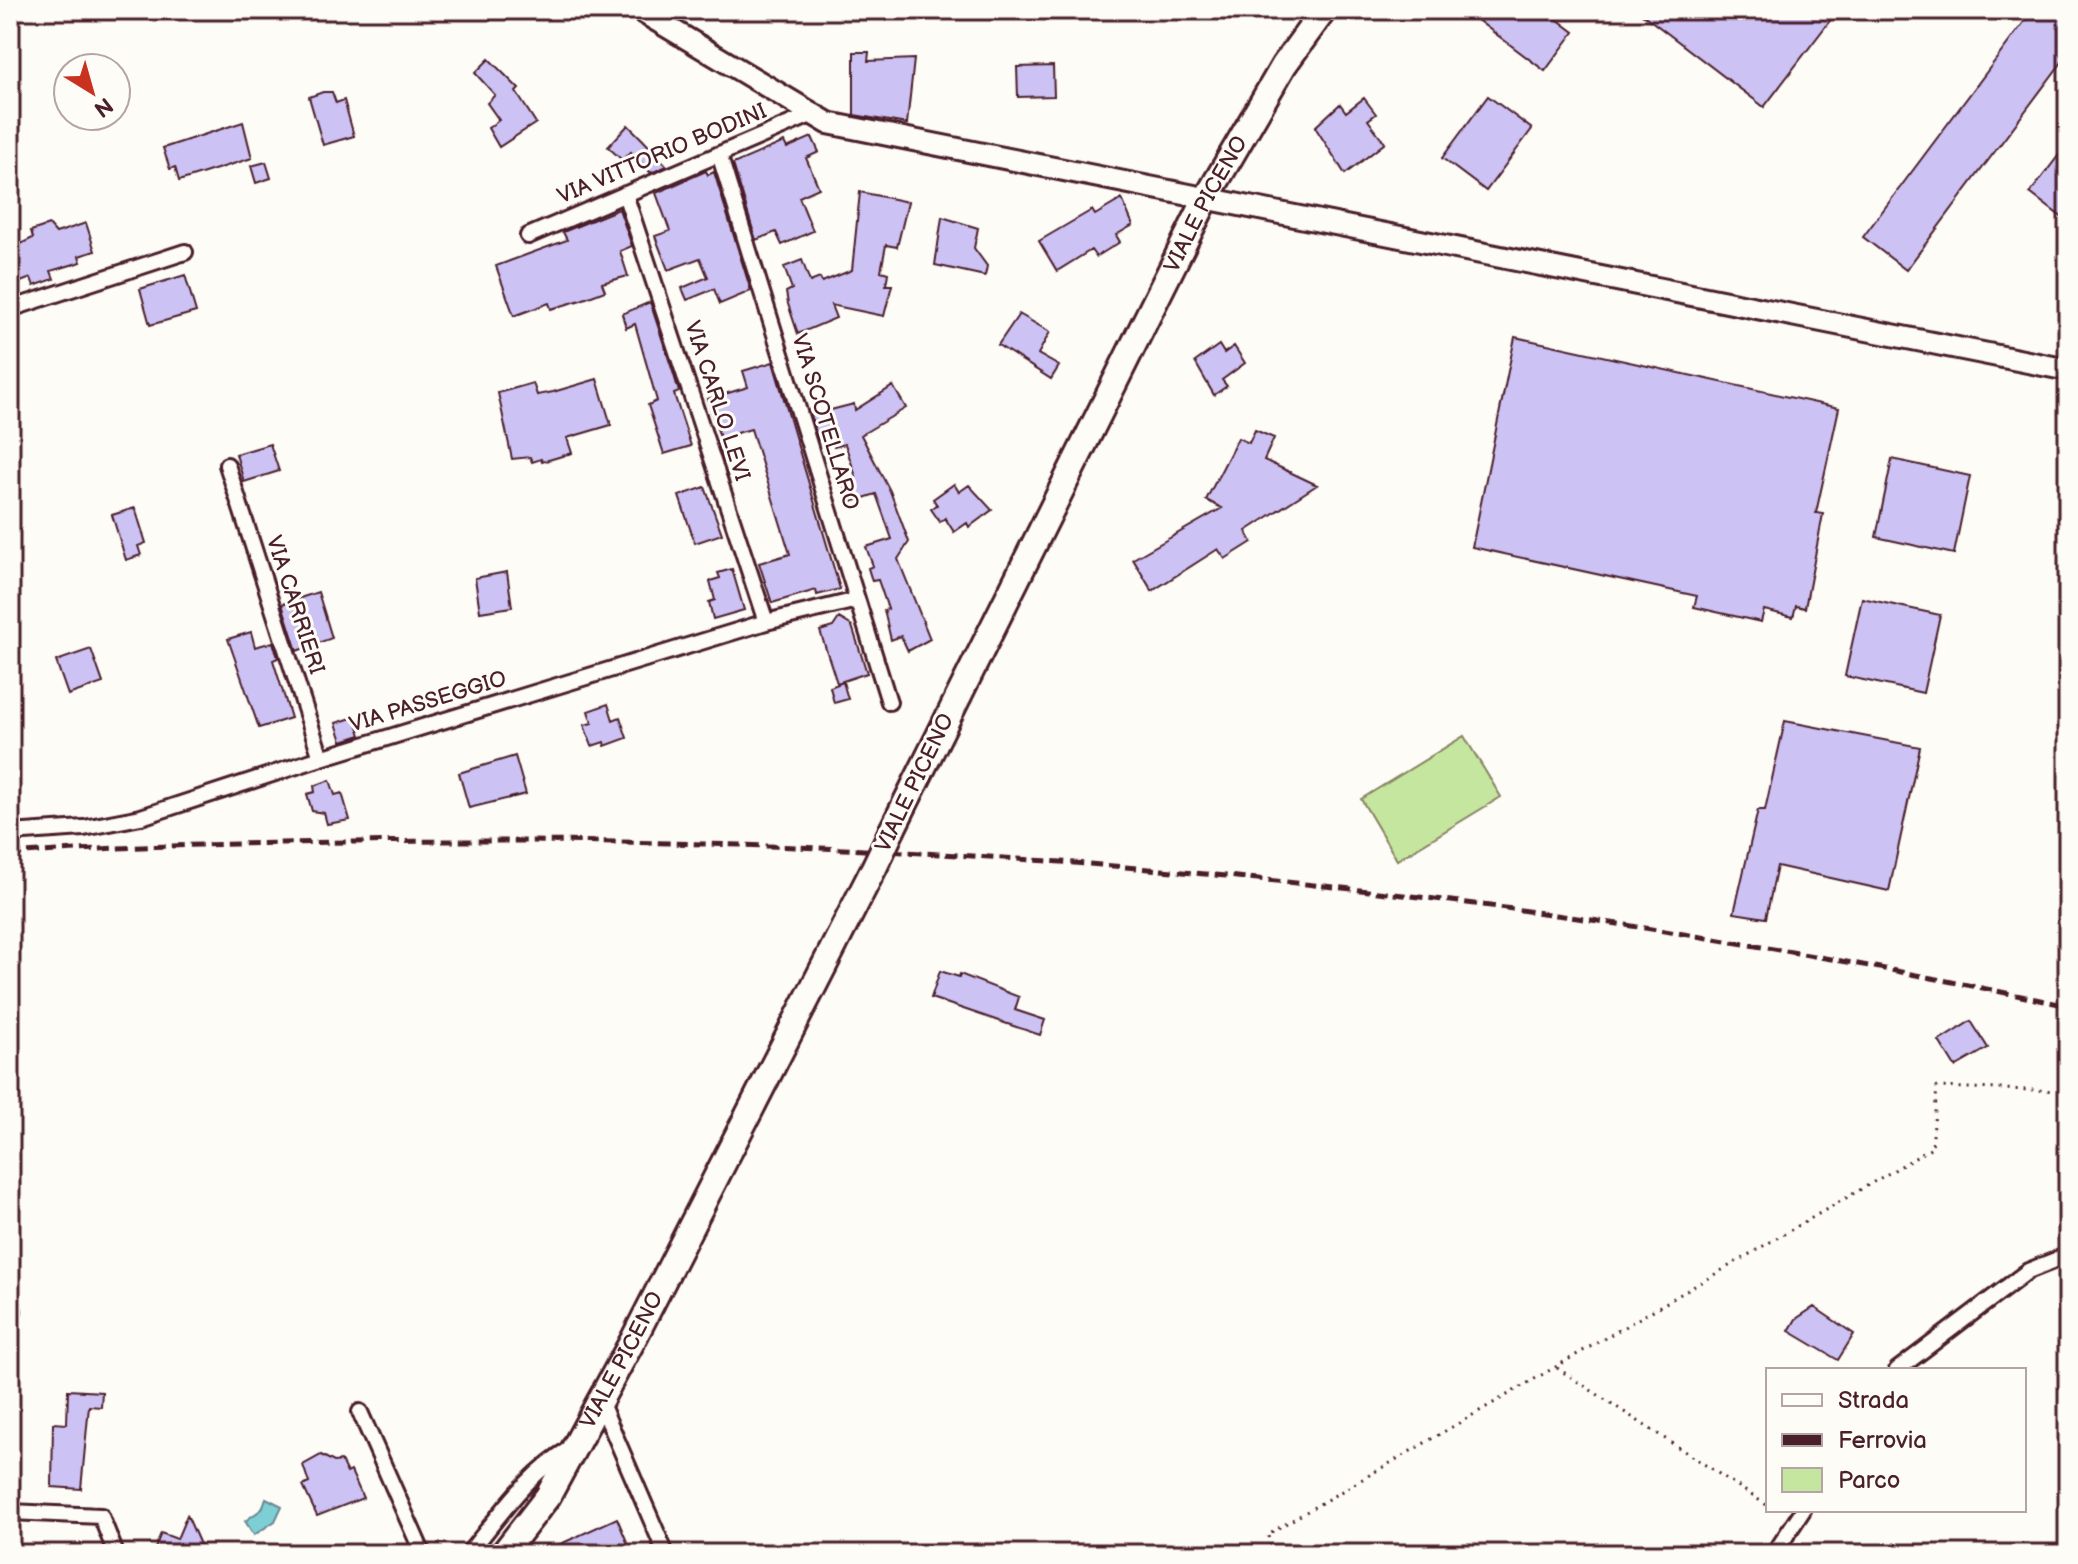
<svg xmlns="http://www.w3.org/2000/svg" width="2078" height="1564" font-family="'Balsamiq Sans',sans-serif">
	<style>
		.green { fill: #c5e69e; stroke: #888264; stroke-width: 2 }
		.water { fill: #7dced5; stroke: #698891; stroke-width: 2 }
		.building { fill: #cdc2f4; stroke: #4a1f2b; stroke-width: 2 }
		.lines { fill: none; stroke-linecap: round; stroke-linejoin: round }
		.street-casing { stroke: #4a1f2b; stroke-width: 20 }
		.secondary-casing { stroke: #4a1f2b; stroke-width: 26 }
		.primary-casing { stroke: #4a1f2b; stroke-width: 30 }
		.path { stroke: #4a1f2b; stroke-width: 3; stroke-dasharray: 2 6; stroke-linecap: butt }
		.street { stroke: #fdfcf7; stroke-width: 14 }
		.secondary { stroke: #fdfcf7; stroke-width: 20 }
		.primary { stroke: #fdfcf7; stroke-width: 24 }
		.rail { stroke: #4a1f2b; stroke-width: 5; stroke-dasharray: 12 6; stroke-linecap: butt }
		.primary-bridge-casing { stroke: #4a1f2b; stroke-width: 30; stroke-linecap: butt }
		.primary-bridge { stroke: #fdfcf7; stroke-width: 24 }
		.labels { text-anchor: middle; dominant-baseline: central; stroke-width: 6; stroke-linejoin: round; paint-order: stroke }
		.street-label { font-size: 22px; fill: #4a1f2b; stroke: #fdfcf7 }
	</style>
	<rect width="100%" height="100%" fill="#fdfcf7"/>
	<filter id="ink" filterUnits="userSpaceOnUse"><feTurbulence type="fractalNoise" baseFrequency=".0125" numOctaves="2"/><feDisplacementMap in="SourceGraphic" scale="16" xChannelSelector="R" yChannelSelector="G"/><feConvolveMatrix kernelMatrix="1 2 1 2 8 2 1 2 1" color-interpolation-filters="sRGB"/></filter>
	<g filter="url(#ink)">
		<path class="green" d="M1464 736 1501 797 1397 860 1361 799Z"/>
		<path class="water" d="M266 1498 282 1506 275 1521 254 1535 245 1521 262 1509Z"/>
		<path class="building" d="M1464 10H1545L1574 32 1545 71Z
			M1637 10H1838L1764 107Z
			M2033 10H2068V54L1906 270 1863 237Z
			M854 52H869L868 61 914 59 907 124 854 115Z
			M489 59 519 89 516 92 536 123 499 147 488 128 499 120 487 103 495 95 475 73Z
			M1053 66 1054 96 1018 97 1017 67Z
			M323 92H332L336 103 344 100 354 136 323 145 309 97Z
			M1488 96 1532 129 1486 191 1442 158Z
			M1364 98 1376 114 1368 120 1385 143 1345 174 1315 127 1340 104 1346 112Z
			M243 122 252 158 179 181 175 167 170 169 163 148Z
			M628 125 643 140 667 166 651 173 631 152 622 160 608 147Z
			M812 137 819 152 806 158 819 188 799 197 813 231 782 245 776 232 756 240 733 164 784 142 787 148Z
			M2068 143V222L2030 193Z
			M266 162 271 178 256 183 251 166Z
			M706 171 708 175 714 172 751 291 720 304 714 289 687 300 682 288 708 277 700 258 668 270 655 236 670 231 656 193Z
			M860 192 908 202 897 247 886 245 881 271 888 273 886 285H892L884 316 831 305 836 318 798 334 788 304 786 292 792 289 784 267 802 260 810 282 820 278 822 282 852 270Z
			M1122 199 1133 225 1116 235 1120 242 1096 257 1091 250 1057 271 1039 241 1092 210 1095 215Z
			M619 209 632 246 620 251 628 276 602 283 605 291 581 300 551 309 549 303 514 316 496 266 567 240 563 232Z
			M942 217 978 228 974 248 987 266 985 276 935 265Z
			M86 223 95 251 79 256 81 262 51 271 54 279 34 286 31 278 10 286V249L33 238 31 231 49 225 56 233Z
			M185 275 196 312 150 325 140 289Z
			M650 302 674 375 679 392 674 394 691 446 664 454 648 405 657 401 635 324 626 328 622 314Z
			M1019 314 1050 332 1038 354 1059 366 1051 379 998 345Z
			M1515 337 1839 408 1816 513 1823 514 1805 608 1796 606 1793 617 1764 610 1761 622 1694 607 1697 596 1472 547Z
			M1219 345 1224 353 1234 346 1245 363 1222 380 1227 386 1214 395 1195 362Z
			M773 362 840 589 817 595 816 590 772 603 759 563 790 554 772 496 751 429 720 438 708 399 748 387 743 371Z
			M597 379 611 425 567 438 572 453 542 462 541 459 532 462 530 457 512 459 498 393 533 383 537 395 553 392Z
			M893 386 906 408 861 435 890 491 909 542 898 559 930 639 908 651 901 636 891 640 884 610 888 609 878 580 872 581 868 568 873 566 866 547 892 539 876 494 851 502 843 482 856 477 845 444 834 447 831 437 818 440 811 415 854 404 855 410Z
			M1255 430 1274 438 1264 460 1317 485 1246 531 1252 542 1225 559 1218 549 1152 591 1133 559 1222 508 1206 500 1238 438 1249 443Z
			M270 444 279 471 244 482 236 454Z
			M1892 459 1970 476 1954 554 1876 537Z
			M954 484 959 492 969 485 992 510 969 527 967 523 954 532 945 518 940 522 931 509 937 505 933 499Z
			M705 487 722 534 695 543 679 496Z
			M135 508 146 543 138 546 141 555 126 560 112 515Z
			M732 569 744 610 713 619 709 602 715 600 710 581 720 578 718 573Z
			M507 572 512 607 480 612 475 578Z
			M318 592 332 638 297 651 282 604Z
			M1862 598 1940 615 1923 693 1845 676Z
			M839 618 852 626 867 673 837 683 820 631 833 627Z
			M251 632 255 647 273 642 278 658 273 660 291 718 259 728 228 639Z
			M91 649 103 683 68 695 56 661Z
			M843 682 848 699 834 703 830 687Z
			M608 704 613 720 620 717 627 738 605 746 604 742 592 746 584 725 592 723 588 711Z
			M355 717 361 735 342 741 336 723Z
			M1785 721 1920 747 1889 891 1777 866 1766 918 1734 913 1758 810H1765Z
			M515 756 526 794 469 808 459 773Z
			M330 780 335 795 342 793 350 820 327 824 324 813 312 811 307 794 315 792 314 786Z
			M940 971 959 977 960 974 1019 997 1015 1010 1045 1020 1040 1035 931 998Z
			M1971 1021 1988 1048 1955 1067 1939 1041Z
			M1814 1307 1854 1334 1838 1360 1789 1331 1796 1319Z
			M68 1390 102 1392 101 1407 89 1406 81 1489 52 1487 53 1423 67 1424Z
			M321 1455 334 1462 341 1461 347 1473 351 1471 363 1498 317 1516 303 1486 309 1483 303 1465Z
			M187 1515 202 1549 212 1554H153L161 1533 177 1539Z
			M617 1518 630 1549 620 1554H539Z"/>
		<g class="lines">
			<g class="street-casing">
				<path id="street" d="M719 154 889 702
					M625 194 766 622
					M528 236 813 114
					M10 309 185 252
					M227 465 321 758
					M10 833 84 828 141 817 321 758 766 622 857 600
					M10 1301 13 1311 10 1316
					M1897 1370 2028 1271 2068 1255
					M600 1401 666 1554
					M360 1412 423 1554
					M10 1512 101 1516 116 1554
					M468 1554C499 1517 528 1472 571 1448
					M1774 1554 1803 1510"/>
			</g>
			<g class="secondary-casing">
				<path id="secondary" d="M639 10 828 123 2068 370"/>
			</g>
			<g class="primary-casing">
				<g id="primary">
					<path id="s1" d="M893 828 1206 199 1284 65 1324 10"/>
					<path id="s2" d="M503 1554 548 1496 633 1340 874 868"/>
				</g>
			</g>
			<path class="path" d="M1557 1368 1768 1506
				M1270 1554 1268 1534 1932 1148 1937 1087 2068 1091"/>
			<use href="#street" class="street"/>
			<use href="#secondary" class="secondary"/>
			<use href="#primary" class="primary"/>
			<path class="rail" d="M10 854C159 844 308 842 457 841 997 839 1540 892 2068 1006"/>
			<g class="primary-bridge-casing">
				<path id="primary-bridge" d="M874 868 893 828"/>
			</g>
			<use href="#primary-bridge" class="primary-bridge"/>
		</g>
	</g>
	<g class="labels">
		<g class="street-label">
			<text transform="translate(662 154) rotate(-23)">VIA VITTORIO BODINI</text>
			<text stroke="none"><textPath href="#s1" startOffset="698">VIALE PICENO</textPath></text>
			<text transform="translate(717 401) rotate(72)">VIA CARLO LEVI</text>
			<text transform="translate(825 422) rotate(73)">VIA SCOTELLARO</text>
			<text transform="translate(295 605) rotate(72)">VIA CARRIERI</text>
			<text transform="translate(428 702) rotate(-17)">VIA PASSEGGIO</text>
			<text transform="translate(915 783) rotate(-64)">VIALE PICENO</text>
			<text stroke="none"><textPath href="#s2" startOffset="228">VIALE PICENO</textPath></text>
		</g>
	</g>
	<rect width="2078" height="1564" fill="none" stroke="#fdfcf7" stroke-width="40"/>
	<rect x="20" y="20" width="2038" height="1524" fill="none" stroke="#4a1f2b" stroke-width="3" filter="url(#ink)"/>
	<rect x="1766" y="1368" width="260" height="144" fill="#fdfcf7" stroke="#b5a4a5" stroke-width="2"/>
	<rect x="1782" y="1394" width="40" height="12" fill="#fdfcf7" stroke="#b5a4a5" stroke-width="2"/>
	<text x="1838" y="1408" font-size="24" fill="#4a1f2b">Strada</text>
	<rect x="1782" y="1434" width="40" height="12" fill="#4a1f2b" stroke="#b5a4a5" stroke-width="2"/>
	<text x="1838" y="1448" font-size="24" fill="#4a1f2b">Ferrovia</text>
	<rect x="1782" y="1468" width="40" height="24" fill="#c5e69e" stroke="#b5a4a5" stroke-width="2"/>
	<text x="1838" y="1488" font-size="24" fill="#4a1f2b">Parco</text>
	<g transform="translate(92 92) rotate(143)"><circle r="38" fill="#fdfcf7" stroke="#b5a4a5" stroke-width="2"/>
	<path d="M0-6L14 30L0 20L-14 30Z" fill="#c8321e"/>
	<text y="-12" font-size="22" font-weight="bold" text-anchor="middle" fill="#4a1f2b">N</text>
	</g>
</svg>
